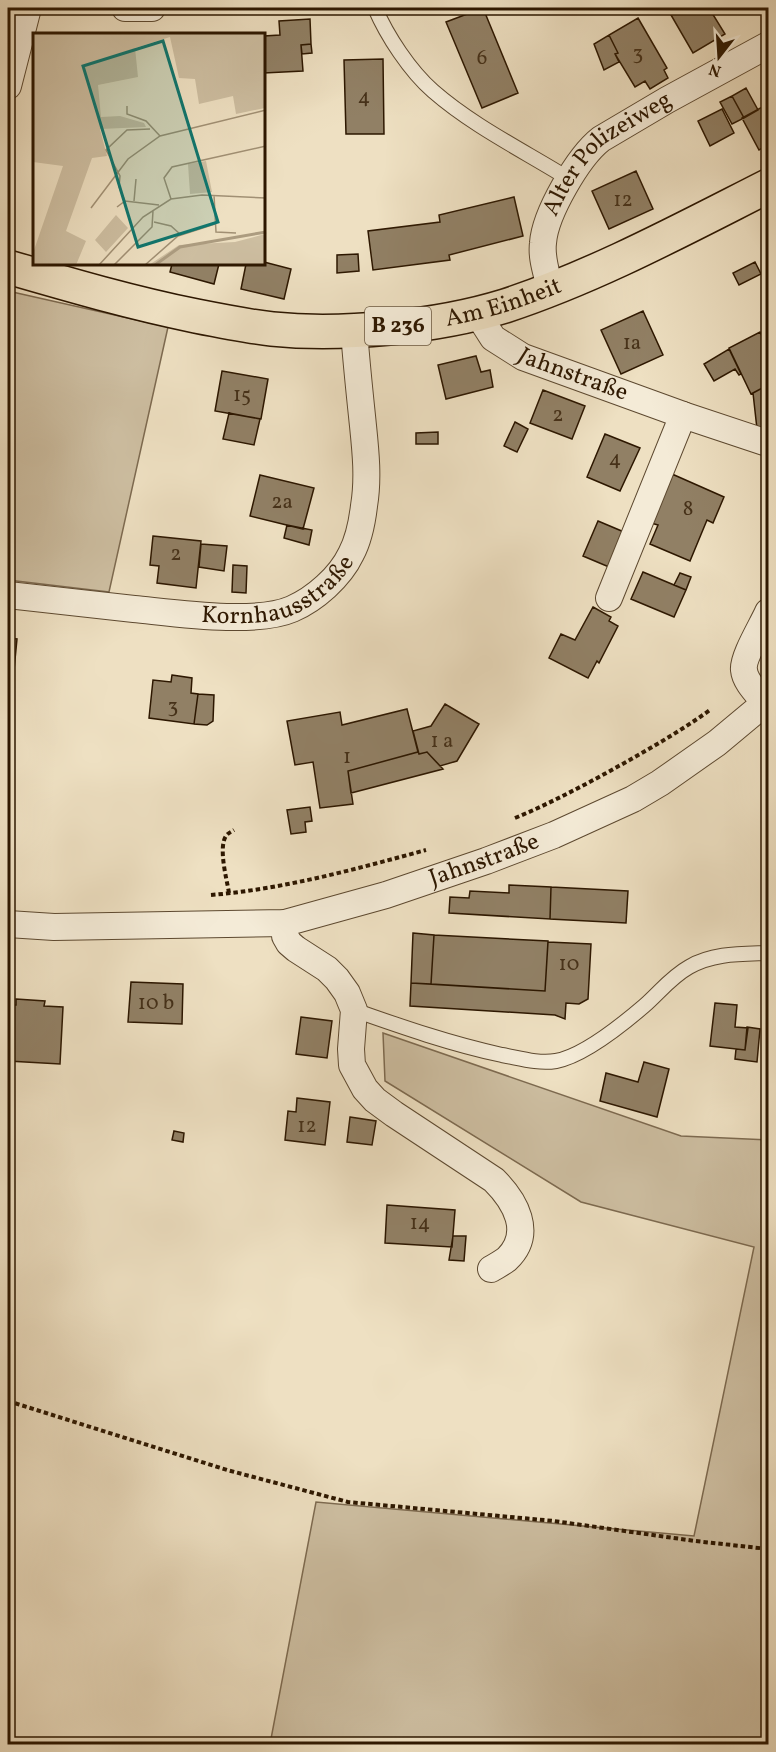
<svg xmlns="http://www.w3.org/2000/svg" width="776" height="1752" font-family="Vollkorn,serif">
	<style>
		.green { fill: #cdbea1; stroke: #7d6a50; stroke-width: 1.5 }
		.building { fill: #918065; stroke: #2d1700; stroke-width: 1.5 }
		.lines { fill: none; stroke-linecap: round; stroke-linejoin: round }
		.service-casing { stroke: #5d4930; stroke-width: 16 }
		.minor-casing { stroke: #5d4930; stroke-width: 28 }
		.primary-casing { stroke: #2d1700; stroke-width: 36 }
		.path { stroke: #2d1700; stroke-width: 4; stroke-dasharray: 4.5 3; stroke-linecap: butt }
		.service { stroke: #f4ebd7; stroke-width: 14 }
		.minor { stroke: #f4ebd7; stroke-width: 26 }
		.primary { stroke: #eee0c2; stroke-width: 33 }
		.labels { text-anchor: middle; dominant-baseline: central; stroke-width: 5; stroke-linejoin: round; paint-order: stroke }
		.number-label { font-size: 21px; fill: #463119 }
		.shield { fill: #f4ebd7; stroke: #695740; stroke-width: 1.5 }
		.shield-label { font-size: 22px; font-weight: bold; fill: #2d1700 }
		.street-label { font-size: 24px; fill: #2d1700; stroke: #f4ebd7 }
		.inset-river { fill: none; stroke: #ac9c80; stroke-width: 3 }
		.inset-road { fill: none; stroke: #a19074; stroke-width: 1.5 }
		.view { fill: #0f766e; fill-opacity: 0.15; stroke: #0f766e; stroke-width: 3 }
		.inset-edge { fill: none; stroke: #2d1700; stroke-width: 3 }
	</style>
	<rect width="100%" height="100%" fill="#eee0c2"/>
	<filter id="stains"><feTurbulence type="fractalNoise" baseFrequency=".00333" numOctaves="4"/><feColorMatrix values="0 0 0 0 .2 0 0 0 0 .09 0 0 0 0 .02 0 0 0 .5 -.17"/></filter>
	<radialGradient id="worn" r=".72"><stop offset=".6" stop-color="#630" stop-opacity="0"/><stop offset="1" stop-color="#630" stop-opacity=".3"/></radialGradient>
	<path class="green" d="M8 291 168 327 109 592 8 580Z
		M383 1033 681 1136 768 1140V1744H270L316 1502 694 1536 754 1247 581 1202 385 1081Z"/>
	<path class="building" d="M483 8 518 93 482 108 446 22Z
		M684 8H709L725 34 693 53 671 15Z
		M638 18 667 68 664 70 668 78 650 89 645 81 635 87 615 54 618 53 609 35Z
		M310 19 311 44 301 45 303 71 264 73V36L280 35 279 21Z
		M609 35 618 53 615 54 619 62 604 70 594 44Z
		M311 44 312 53 302 54 301 45Z
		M383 59 384 134H346L344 60Z
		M746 88 758 110 744 118 732 96Z
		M732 96 744 118 732 124 720 102Z
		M768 104V145L759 150 742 118Z
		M722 109 734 133 710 146 698 121Z
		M636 171 653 209 609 229 592 191Z
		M514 197 523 236 449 255 450 260 373 270 368 231 440 222 439 215Z
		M358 254 359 271 337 273V255Z
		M264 262 291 269 284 299 241 289 246 264H264Z
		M755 262 761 274 739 285 733 273Z
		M172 264H219L214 284 170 272Z
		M643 311 663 355 621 374 601 330Z
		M760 332 768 348V385L751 394 729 348Z
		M729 349 741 374 739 375 735 369 714 381 704 364Z
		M476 356 481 372 490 370 493 387 446 399 438 365Z
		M222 371 268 379 261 419 215 411Z
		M768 385V425L757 429 753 393Z
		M543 390 585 406 572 439 530 423Z
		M229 413 260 419 254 445 223 439Z
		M515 422 528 429 517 452 504 446Z
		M438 432V444H416V433Z
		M605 434 640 448 620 491 587 477Z
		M672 474 724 497 713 523 707 520 690 561 650 544 658 525 651 523Z
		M260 475 314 488 303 529 250 516Z
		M598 521 624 532 609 567 583 556Z
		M287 525 312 530 309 545 284 538Z
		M153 536 201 541 196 588 157 583 159 566 150 565Z
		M201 544 227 546 224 571 199 567Z
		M233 565 247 566 246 593 232 592Z
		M643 572 686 590 674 617 631 599Z
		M680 573 691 577 686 590 674 585Z
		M593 607 611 617 609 621 618 626 599 663 597 661 588 678 549 658 561 634 575 640Z
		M8 638 17 639 14 670 8 669Z
		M172 675 192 678 191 693 198 694 194 724 149 718 153 680 171 682Z
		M198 694 214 695 213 721 207 725 194 724Z
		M445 704 479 724 457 761 440 766 427 752 419 754 413 731 431 726Z
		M407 709 418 752 348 771 353 804 320 808 313 762 295 765 287 721 340 712 342 725Z
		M418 752 419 754 427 752 443 769 351 793 348 771Z
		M310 807 312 821 305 822 306 832 291 834 287 810Z
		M509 885 551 887 550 919 449 913 450 897 469 898 470 891 509 893Z
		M551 887 628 891 626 923 550 919Z
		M413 933 434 935 431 984 411 983Z
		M434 935 548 941 545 991 431 984Z
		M548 942 591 944 588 999 579 1004 566 1003 565 1019 555 1015 410 1006 411 983 545 991Z
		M131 982 183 984 182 1024 128 1022Z
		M16 999 45 1001 44 1006 63 1007 60 1064 8 1061V1005H16Z
		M715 1003 737 1005 735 1027 748 1028 745 1050 710 1046Z
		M301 1017 332 1021 327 1058 296 1054Z
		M747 1027 760 1029 757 1062 735 1059 736 1049 745 1050Z
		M644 1062 669 1069 657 1117 600 1101 606 1073 638 1082Z
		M297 1098 330 1102 325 1145 285 1140 288 1111 296 1112Z
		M350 1117 376 1121 372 1145 347 1142Z
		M174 1131 184 1133 183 1142 172 1140Z
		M387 1205 455 1210 452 1247 385 1243Z
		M453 1236H466L464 1261 449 1260Z"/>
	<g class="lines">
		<g class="service-casing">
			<path id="service" d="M375 8C387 36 410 71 433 91 473 126 524 151 569 179
				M354 1010C402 1027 451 1044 502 1055 519 1058 538 1064 556 1061 583 1056 623 1024 644 1006 659 993 671 977 689 967 713 953 741 954 768 953"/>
		</g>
		<g class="minor-casing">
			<g id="minor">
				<path d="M125 8H152"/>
				<path d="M8 86 28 8"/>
				<path id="s1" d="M550 289C547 273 541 259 543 243 545 214 578 157 601 139L667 100 768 45"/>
				<path id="s2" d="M477 313 493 338 523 357 683 415 764 442 768 440"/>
				<path id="s3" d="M8 595C50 600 92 604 134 609 175 613 255 625 292 609 315 599 340 577 351 554 359 539 362 523 364 506 369 476 365 446 362 416 359 387 356 359 354 330"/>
				<path d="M609 598 683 415"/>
				<path d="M768 612C763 624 742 658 744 670 745 682 758 694 765 703H768"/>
				<path d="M285 923V936L289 943 296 949 327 969 337 979 347 993 354 1010 351 1049 352 1065 365 1089 375 1100 394 1114 494 1180C515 1201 534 1233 507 1259 502 1263 496 1266 491 1269"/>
				<path id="s4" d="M8 924 54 927 285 923 386 895 486 861 554 835 633 799 660 783 717 743 765 703"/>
			</g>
		</g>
		<g class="primary-casing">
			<g id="primary">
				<path id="s5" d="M8 267C70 285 132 303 196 316 221 321 246 326 272 329 342 336 437 327 505 306 596 276 683 229 768 186"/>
			</g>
		</g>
		<path class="path" d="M515 818C544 806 571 792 599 777 637 756 675 735 710 710
			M229 893C227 880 218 848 226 836 228 833 231 832 234 830
			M211 895C284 889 356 869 426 850
			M8 1401 227 1470 348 1502 554 1521 695 1541 768 1549"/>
		<use href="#service" class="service"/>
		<use href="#minor" class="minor"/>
		<use href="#primary" class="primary"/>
	</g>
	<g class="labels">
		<g class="number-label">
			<text x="638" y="53">3</text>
			<text x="482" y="58">6</text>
			<text x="364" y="97">4</text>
			<text x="623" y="200">12</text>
			<text x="632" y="343">1a</text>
			<text x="242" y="395">15</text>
			<text x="558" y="415">2</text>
			<text x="615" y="459">4</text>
			<text x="282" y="502">2a</text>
			<text x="688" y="509">8</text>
			<text x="176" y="554">2</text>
			<text x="173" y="706">3</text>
			<text x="442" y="741">1 a</text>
			<text x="347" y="757">1</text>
			<text x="569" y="964">10</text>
			<text x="156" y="1003">10 b</text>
			<text x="307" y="1126">12</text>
			<text x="420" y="1223">14</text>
		</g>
		<rect class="shield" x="365" y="307" width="66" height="38" rx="4.5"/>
		<g class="shield-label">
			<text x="398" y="326">B 236</text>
		</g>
		<g class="street-label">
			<text stroke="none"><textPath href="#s1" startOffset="162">Alter Polizeiweg</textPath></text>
			<text stroke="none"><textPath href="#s5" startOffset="506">Am Einheit</textPath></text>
			<text stroke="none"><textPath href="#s2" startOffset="118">Jahnstraße</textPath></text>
			<text stroke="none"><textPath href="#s3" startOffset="279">Kornhausstraße</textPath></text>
			<text stroke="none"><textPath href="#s4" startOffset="486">Jahnstraße</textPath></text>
		</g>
	</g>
	<g transform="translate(33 33)">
		<rect width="232" height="232" fill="#eee0c2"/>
		<path d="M0 0H232V75L203 81 200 63 166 71 162 46 146 45 137 4 102 15 105 44 65 52 68 84 87 83 111 90 113 94 67 96 74 123 59 125 33 198 53 208 43 232H0V220L30 133 0 129ZM173 128 179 159 157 161 155 131ZM83 182 95 195 73 219 62 207ZM232 201V232H116L146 212 202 209Z" fill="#cdbea1"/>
		<path class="inset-river" d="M122 232 147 214 233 199"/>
		<path class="inset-road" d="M94 73V81L113 88 127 103M181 162 183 199 203 200M138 166 131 145 139 134 233 113M92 168 86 154 87 143 73 117 94 97 117 96M101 168 103 146M84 174 92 168 126 172M58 175 95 126 127 103 233 77M121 189 138 193 148 202M66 232 110 184 138 166 169 162 233 165M81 232 119 194 120 178M112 232 145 203 182 191"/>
		<path class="view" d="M130 8 185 189 105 214 50 33Z"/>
		<rect width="232" height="232" class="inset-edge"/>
	</g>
	<rect width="776" height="1752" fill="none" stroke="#eee0c2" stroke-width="30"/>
	<rect x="9" y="9" width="758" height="1734" fill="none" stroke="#2d1700" stroke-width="3"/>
	<rect x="15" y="15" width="746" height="1722" fill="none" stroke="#2d1700" stroke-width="1.5"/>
	<g transform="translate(719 57) rotate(197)" stroke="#f4ebd7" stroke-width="4.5" paint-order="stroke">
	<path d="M0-4.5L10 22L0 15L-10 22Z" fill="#2d1700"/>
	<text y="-9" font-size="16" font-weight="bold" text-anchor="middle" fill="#2d1700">N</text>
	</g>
	<rect width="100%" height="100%" filter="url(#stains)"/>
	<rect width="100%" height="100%" fill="url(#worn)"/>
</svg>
